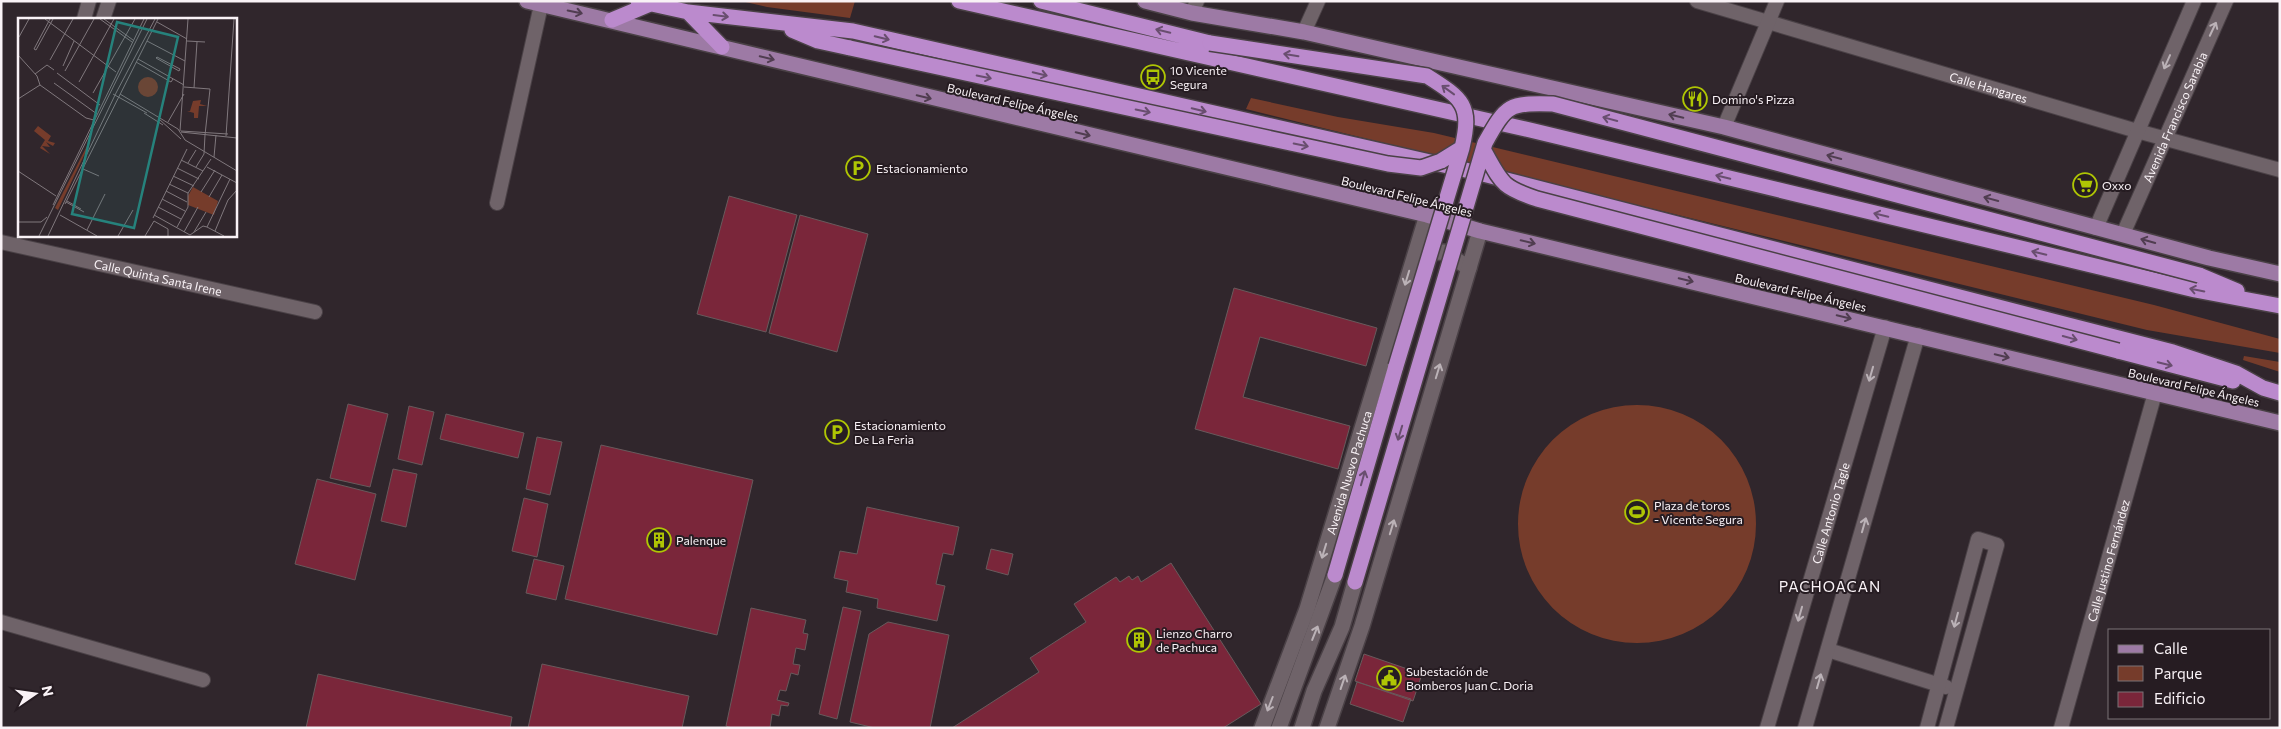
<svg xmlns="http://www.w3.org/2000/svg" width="2281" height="729" font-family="Commissioner,sans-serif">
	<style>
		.green { fill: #763c2b }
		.building { fill: #7a263a; stroke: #685a5c }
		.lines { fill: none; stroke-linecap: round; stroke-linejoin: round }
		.street-casing { stroke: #4a4146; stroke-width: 16 }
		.secondary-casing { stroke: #4a4146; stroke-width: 18 }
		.primary-casing { stroke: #4a4146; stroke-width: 18 }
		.highway-casing { stroke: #4a4146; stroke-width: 18 }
		.street { stroke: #6f6369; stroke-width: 14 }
		.secondary { stroke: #6f6369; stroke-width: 15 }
		.primary { stroke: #9d7aa5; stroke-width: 15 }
		.highway { stroke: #bb8acd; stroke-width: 15 }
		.highway-bridge-casing { stroke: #4a4146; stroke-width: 18; stroke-linecap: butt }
		.highway-bridge { stroke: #bb8acd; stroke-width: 15 }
		.oneway { stroke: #503d50 }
		.oneway2 { stroke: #694e6f }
		.oneway3 { stroke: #bbb2b7 }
		.labels { text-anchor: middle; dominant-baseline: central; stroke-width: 4; stroke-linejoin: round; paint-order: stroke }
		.poi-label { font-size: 12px; fill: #f9f2f6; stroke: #261c22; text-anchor: start }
		.street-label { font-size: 12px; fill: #f9f2f6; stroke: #261c22 }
		.quarter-label { font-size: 15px; letter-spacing: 1px; fill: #f9f2f6; stroke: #261c22 }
		.inset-road { fill: none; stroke: #80787d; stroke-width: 1 }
		.view { fill: #26827c; fill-opacity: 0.15; stroke: #26827c; stroke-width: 2.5 }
		.inset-edge { fill: none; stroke: #f9f2f6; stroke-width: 2.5 }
	</style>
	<rect width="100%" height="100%" fill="#30262c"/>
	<path class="green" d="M741 1H855L850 18 767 7Z
		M1251 98 1338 117 1434 133 2154 305 2280 339V353L2147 330 1335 131 1246 109Z
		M2244 356 2280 362V372L2243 360Z
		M1518 524a119 119 0 1 1 238 0a119 119 0 1 1-238 0Z"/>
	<path class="building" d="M729 196 797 215 766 332 697 314Z
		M800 215 868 234 837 352 769 333Z
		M1234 288 1377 328 1366 366 1260 337 1243 397 1350 426 1338 469 1195 429Z
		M348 404 388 414 370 487 330 478Z
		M409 406 434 412 422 465 398 459Z
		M446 414 524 433 518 458 440 439Z
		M537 437 562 442 550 495 526 489Z
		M601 445 753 480 717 635 565 599Z
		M393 469 417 474 406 527 381 521Z
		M317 479 376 494 355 580 295 564Z
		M524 498 548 504 537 557 512 551Z
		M867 507 959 527 953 555 943 553 936 584 945 586 937 621 877 608 878 599 846 592 848 581 834 578 840 551 857 554Z
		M991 549 1013 554 1008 575 986 569Z
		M534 559 564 566 556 600 526 593Z
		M1171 563 1261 704 1223 728H952L1039 672 1030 658 1086 622 1074 604 1116 577 1120 582 1129 576 1132 580 1138 576 1141 582Z
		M843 607 861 611 837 719 819 714Z
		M751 608 806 620 803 633 808 634 805 650 796 648 793 664 800 665 798 675 791 673 786 691 780 690 777 700 789 703 788 706 781 705 779 716 772 714 770 728H732L726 726Z
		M888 622 949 635 930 728H875L850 722 869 634Z
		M1364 654 1422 674 1413 701 1355 681Z
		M542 664 689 696 682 728H528Z
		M318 674 512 717 510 728H306Z
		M1357 682 1411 699 1403 722 1350 704Z"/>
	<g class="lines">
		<g class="street-casing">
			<g id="street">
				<path id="s1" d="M1697 1 2137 131 2280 170"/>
				<path d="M1192 13 1197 1"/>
				<path d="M84 19 89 1"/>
				<path d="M103 19 109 1"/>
				<path d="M1304 32 1318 1"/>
				<path d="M1724 127 1777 1"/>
				<path d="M497 203 541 5"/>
				<path d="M2096 228 2194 1"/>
				<path id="s2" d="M2123 234 2226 1"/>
				<path id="s3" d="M1 242 315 312"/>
				<path d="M1 622 203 680"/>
				<path d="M1828 650 1946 687"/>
				<path id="s4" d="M1767 728 1885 327"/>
				<path d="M1805 728 1918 335"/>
				<path d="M1927 728 1978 539 1997 545 1946 728"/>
				<path id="s5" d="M2061 728 2155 393"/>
			</g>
		</g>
		<g class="secondary-casing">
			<g id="secondary">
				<path d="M1420 253 1444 252 1469 268"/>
				<path id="s6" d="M1262 728 1307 609 1427 215"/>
				<path d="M1279 728 1335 575"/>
				<path d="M1302 728 1314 691 1342 627 1355 582"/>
				<path d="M1327 728 1362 626 1480 231"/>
			</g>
		</g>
		<g class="primary-casing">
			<path id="primary" d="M527 1 1427 215 1480 231 2280 423
				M1145 1 1192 13 1304 32 1724 127 2209 258 2280 274"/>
		</g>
		<g class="highway-casing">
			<path id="highway" d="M638 1 688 12 853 31 1483 174 2173 352 2236 373 2263 388 2280 393
				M959 1 1530 130 2195 290 2280 306
				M1041 1 1210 43
				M688 12 722 47
				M612 20 650 4
				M792 30 818 41 850 48
				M2199 275 2237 291
				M2118 351 2233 381
				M1335 575 1396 366"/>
		</g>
		<use href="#street" class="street"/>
		<use href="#secondary" class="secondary"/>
		<use href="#primary" class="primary"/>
		<use href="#highway" class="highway"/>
		<g class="highway-bridge-casing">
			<path id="highway-bridge" d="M1210 43 1427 76C1463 99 1472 105 1462 148L1396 366
				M850 48 1388 164 1421 168 1441 161 1462 148
				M1484 151C1502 183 1501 187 1537 199L2118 351
				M1355 582 1485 143C1507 104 1508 103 1553 104L2199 275"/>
		</g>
		<use href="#highway-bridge" class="highway-bridge"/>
	</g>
	<defs><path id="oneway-shaft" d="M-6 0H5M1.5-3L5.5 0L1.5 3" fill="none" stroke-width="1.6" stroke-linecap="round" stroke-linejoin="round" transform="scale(1.25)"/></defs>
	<g class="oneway">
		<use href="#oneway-shaft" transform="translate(575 12) rotate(12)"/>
		<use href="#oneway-shaft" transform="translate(767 58) rotate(14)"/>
		<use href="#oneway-shaft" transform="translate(924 97) rotate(13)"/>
		<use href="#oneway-shaft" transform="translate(1676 116) rotate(-167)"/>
		<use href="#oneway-shaft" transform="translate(1083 134) rotate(13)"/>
		<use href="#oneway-shaft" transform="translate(1834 157) rotate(-165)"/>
		<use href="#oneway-shaft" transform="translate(1991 199) rotate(-165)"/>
		<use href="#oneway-shaft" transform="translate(2148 241) rotate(-164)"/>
		<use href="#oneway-shaft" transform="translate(1528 242) rotate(13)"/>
		<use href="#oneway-shaft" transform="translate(1686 280) rotate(13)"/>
		<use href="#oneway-shaft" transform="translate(1844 317) rotate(13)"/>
		<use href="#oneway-shaft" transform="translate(2002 356) rotate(14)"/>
	</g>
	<g class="oneway2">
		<use href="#oneway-shaft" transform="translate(721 16) rotate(7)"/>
		<use href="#oneway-shaft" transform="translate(1163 31) rotate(-166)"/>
		<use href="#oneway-shaft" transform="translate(882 38) rotate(13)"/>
		<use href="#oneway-shaft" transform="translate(1291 55) rotate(-171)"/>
		<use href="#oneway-shaft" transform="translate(1040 74) rotate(13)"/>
		<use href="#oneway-shaft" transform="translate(984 77) rotate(12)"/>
		<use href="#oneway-shaft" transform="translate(1448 90) rotate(-144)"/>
		<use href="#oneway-shaft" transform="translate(1199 110) rotate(13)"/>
		<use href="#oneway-shaft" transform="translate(1143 111) rotate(12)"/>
		<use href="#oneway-shaft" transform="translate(1610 119) rotate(-165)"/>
		<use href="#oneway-shaft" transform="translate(1301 145) rotate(12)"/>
		<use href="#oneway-shaft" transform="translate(1723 177) rotate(-166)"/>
		<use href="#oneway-shaft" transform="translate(1881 215) rotate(-166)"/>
		<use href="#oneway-shaft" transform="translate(2039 253) rotate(-166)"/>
		<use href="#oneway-shaft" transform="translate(2197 290) rotate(-169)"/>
		<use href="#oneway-shaft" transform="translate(2070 338) rotate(15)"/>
		<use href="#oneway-shaft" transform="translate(2165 364) rotate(14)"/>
		<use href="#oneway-shaft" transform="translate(1400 433) rotate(107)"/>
		<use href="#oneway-shaft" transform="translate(1363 478) rotate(-74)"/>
	</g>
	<g class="oneway3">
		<use href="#oneway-shaft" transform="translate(2213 29) rotate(-65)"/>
		<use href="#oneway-shaft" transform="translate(2167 62) rotate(114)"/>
		<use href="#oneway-shaft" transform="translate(1407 278) rotate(107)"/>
		<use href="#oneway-shaft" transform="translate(1438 371) rotate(-73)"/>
		<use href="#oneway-shaft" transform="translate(1871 374) rotate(106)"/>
		<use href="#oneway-shaft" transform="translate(1864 525) rotate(-74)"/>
		<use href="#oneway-shaft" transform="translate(1392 527) rotate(-73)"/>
		<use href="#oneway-shaft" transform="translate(1324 551) rotate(107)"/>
		<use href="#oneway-shaft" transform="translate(1800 614) rotate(106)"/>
		<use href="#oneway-shaft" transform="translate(1956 620) rotate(105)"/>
		<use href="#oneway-shaft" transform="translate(1315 633) rotate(-68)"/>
		<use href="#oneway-shaft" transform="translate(1819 681) rotate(-74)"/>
		<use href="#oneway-shaft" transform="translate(1343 682) rotate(-71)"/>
		<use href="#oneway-shaft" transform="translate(1270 704) rotate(111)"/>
	</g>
	<defs>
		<g id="bus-ring" transform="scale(1.25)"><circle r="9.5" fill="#261c22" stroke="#afc504" stroke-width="1.5"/><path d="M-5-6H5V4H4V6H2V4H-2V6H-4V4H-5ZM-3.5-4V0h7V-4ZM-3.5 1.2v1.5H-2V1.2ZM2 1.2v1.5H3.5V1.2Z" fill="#afc504"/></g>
		<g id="restaurant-ring" transform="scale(1.25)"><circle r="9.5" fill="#261c22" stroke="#afc504" stroke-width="1.5"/><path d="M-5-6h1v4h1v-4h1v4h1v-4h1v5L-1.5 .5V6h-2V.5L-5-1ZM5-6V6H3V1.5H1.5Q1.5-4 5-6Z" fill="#afc504"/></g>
		<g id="parking-ring" transform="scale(1.25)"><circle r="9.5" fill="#261c22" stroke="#afc504" stroke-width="1.5"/><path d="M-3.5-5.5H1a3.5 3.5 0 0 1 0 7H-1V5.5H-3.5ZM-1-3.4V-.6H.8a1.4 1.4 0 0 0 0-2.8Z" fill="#afc504"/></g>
		<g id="supermarket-ring" transform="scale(1.25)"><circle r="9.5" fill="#261c22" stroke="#afc504" stroke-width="1.5"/><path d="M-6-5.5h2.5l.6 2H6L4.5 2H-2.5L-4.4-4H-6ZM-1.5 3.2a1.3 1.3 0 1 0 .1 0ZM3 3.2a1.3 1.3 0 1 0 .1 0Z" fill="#afc504"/></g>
		<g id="stadium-ring" transform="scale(1.25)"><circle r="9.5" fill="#261c22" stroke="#afc504" stroke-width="1.5"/><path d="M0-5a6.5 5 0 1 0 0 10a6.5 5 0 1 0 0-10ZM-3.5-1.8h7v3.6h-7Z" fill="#afc504"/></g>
		<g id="building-ring" transform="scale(1.25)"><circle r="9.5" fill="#261c22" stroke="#afc504" stroke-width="1.5"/><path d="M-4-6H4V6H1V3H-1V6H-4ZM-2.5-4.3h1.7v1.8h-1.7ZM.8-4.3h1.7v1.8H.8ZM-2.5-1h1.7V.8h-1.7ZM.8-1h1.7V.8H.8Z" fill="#afc504"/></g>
		<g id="civic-ring" transform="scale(1.25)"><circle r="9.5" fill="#261c22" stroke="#afc504" stroke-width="1.5"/><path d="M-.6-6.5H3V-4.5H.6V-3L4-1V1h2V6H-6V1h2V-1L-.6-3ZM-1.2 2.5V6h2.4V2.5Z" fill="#afc504"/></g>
	</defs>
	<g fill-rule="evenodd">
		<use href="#bus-ring" x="1153" y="77"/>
		<use href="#restaurant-ring" x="1695" y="99"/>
		<use href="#parking-ring" x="858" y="168"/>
		<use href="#supermarket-ring" x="2085" y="185"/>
		<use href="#parking-ring" x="837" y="432"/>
		<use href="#stadium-ring" x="1637" y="512"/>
		<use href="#building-ring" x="659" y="540"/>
		<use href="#building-ring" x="1139" y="640"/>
		<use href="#civic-ring" x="1389" y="678"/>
	</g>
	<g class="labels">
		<g class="poi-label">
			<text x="1170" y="70">10 Vicente<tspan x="1170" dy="14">Segura</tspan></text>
			<text x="1712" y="99">Domino's Pizza</text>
			<text x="876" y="168">Estacionamiento</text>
			<text x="2102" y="185">Oxxo</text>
			<text x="854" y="425">Estacionamiento<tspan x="854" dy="14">De La Feria</tspan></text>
			<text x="1654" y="505">Plaza de toros<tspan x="1654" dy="14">- Vicente Segura</tspan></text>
			<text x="676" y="540">Palenque</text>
			<text x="1156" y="633">Lienzo Charro<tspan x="1156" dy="14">de Pachuca</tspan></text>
			<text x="1406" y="671">Subestación de<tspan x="1406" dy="14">Bomberos Juan C. Doria</tspan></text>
		</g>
		<g class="street-label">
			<text stroke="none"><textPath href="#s1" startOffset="304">Calle Hangares</textPath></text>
			<text transform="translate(1013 102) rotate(13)">Boulevard Felipe Ángeles</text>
			<text stroke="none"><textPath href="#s2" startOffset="128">Avenida Francisco Sarabia</textPath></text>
			<text transform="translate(1407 196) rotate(14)">Boulevard Felipe Ángeles</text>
			<text stroke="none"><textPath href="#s3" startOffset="161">Calle Quinta Santa Irene</textPath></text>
			<text transform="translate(1801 292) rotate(13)">Boulevard Felipe Ángeles</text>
			<text transform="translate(2194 387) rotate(13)">Boulevard Felipe Ángeles</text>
			<text stroke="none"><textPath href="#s6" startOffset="270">Avenida Nuevo Pachuca</textPath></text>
			<text stroke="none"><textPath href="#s4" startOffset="224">Calle Antonio Tagle</textPath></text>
			<text stroke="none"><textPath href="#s5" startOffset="174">Calle Justino Fernández</textPath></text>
		</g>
		<g class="quarter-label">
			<text x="1830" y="586">PACHOACAN</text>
		</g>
	</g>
	<g transform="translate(18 18)">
		<rect width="219" height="219" fill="#30262c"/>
		<path d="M120 69a10 10 0 1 1 20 0a10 10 0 1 1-20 0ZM183 82 182 86 189 88H181L180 100H176V95L169 93H172L175 83ZM20 108 33 118 30 123 37 125 35 128 28 124 32 129 24 128 32 136 22 130 27 122 16 113ZM71 124 72 125 40 192 37 190ZM175 169 200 183 196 197 170 187V178Z" fill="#763c2b"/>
		<path class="inset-road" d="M27 1 98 54M32 1 16 31 18 32 35 1M82 1 114 24M86 1 115 22M139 4 169 21M1 19 11 1M129 23 167 43M169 23 187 24M0 37 19 58 22 67M139 39 162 51 161 53 138 40ZM120 41 166 67M32 42 55 1M118 44 153 64 155 61M45 48 56 23M47 53 76 1M39 55 82 87M17 56 29 47 36 52M61 64 96 1M36 65 79 96M22 67 68 100 76 102M166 69 192 71 187 117M176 70 179 24M75 75 117 1M95 76 129 95M102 76 160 111 167 122 219 153M0 81 22 67M126 95 145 107M141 101 163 121M150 104 166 76M162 113 170 1M163 113 210 116M163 114 219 120M208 118 216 1M196 139 198 117M163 142 185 153M170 145 178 132M178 149 186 136 187 117M189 149 219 165M159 150 181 161M65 151 81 158M0 153 38 178M155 158 176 168M151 166 170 175M148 173 169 184M183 174 197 152M191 179 204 157M144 181 167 193M49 183 63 191M48 184 66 194M47 186 140 1M35 187 126 1M140 189 163 201M42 197 79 218M136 197 172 217 185 208 189 209M135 200 169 131M0 204H23L29 199M159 209 170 189V175L193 141M189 209 212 161M189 209 206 218M69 212 87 176M197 213 210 182 219 172M166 214 180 189M176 214 188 194M21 218 129 1M30 218 98 75 137 1M100 218 115 192M127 218 136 203 150 211V218"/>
		<path class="view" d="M99 4 160 19 116 210 54 196Z"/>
		<rect width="219" height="219" class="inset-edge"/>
	</g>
	<rect width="2281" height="729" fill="none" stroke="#f9f2f6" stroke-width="5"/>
	<rect x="2108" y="629" width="162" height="90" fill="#261c22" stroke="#7a7277"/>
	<rect x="2118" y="645" width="25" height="8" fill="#9d7aa5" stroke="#7a7277"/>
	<text x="2154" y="654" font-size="15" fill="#f9f2f6">Calle</text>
	<rect x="2118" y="666" width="25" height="15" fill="#763c2b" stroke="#7a7277"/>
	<text x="2154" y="679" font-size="15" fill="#f9f2f6">Parque</text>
	<rect x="2118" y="692" width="25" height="15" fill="#7a263a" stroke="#7a7277"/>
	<text x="2154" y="704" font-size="15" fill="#f9f2f6">Edificio</text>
	<g transform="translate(35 694) rotate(77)" stroke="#261c22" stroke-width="4" paint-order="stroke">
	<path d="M0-4L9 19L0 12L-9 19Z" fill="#f9f2f6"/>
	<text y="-8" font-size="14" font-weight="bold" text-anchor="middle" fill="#f9f2f6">N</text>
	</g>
</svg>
